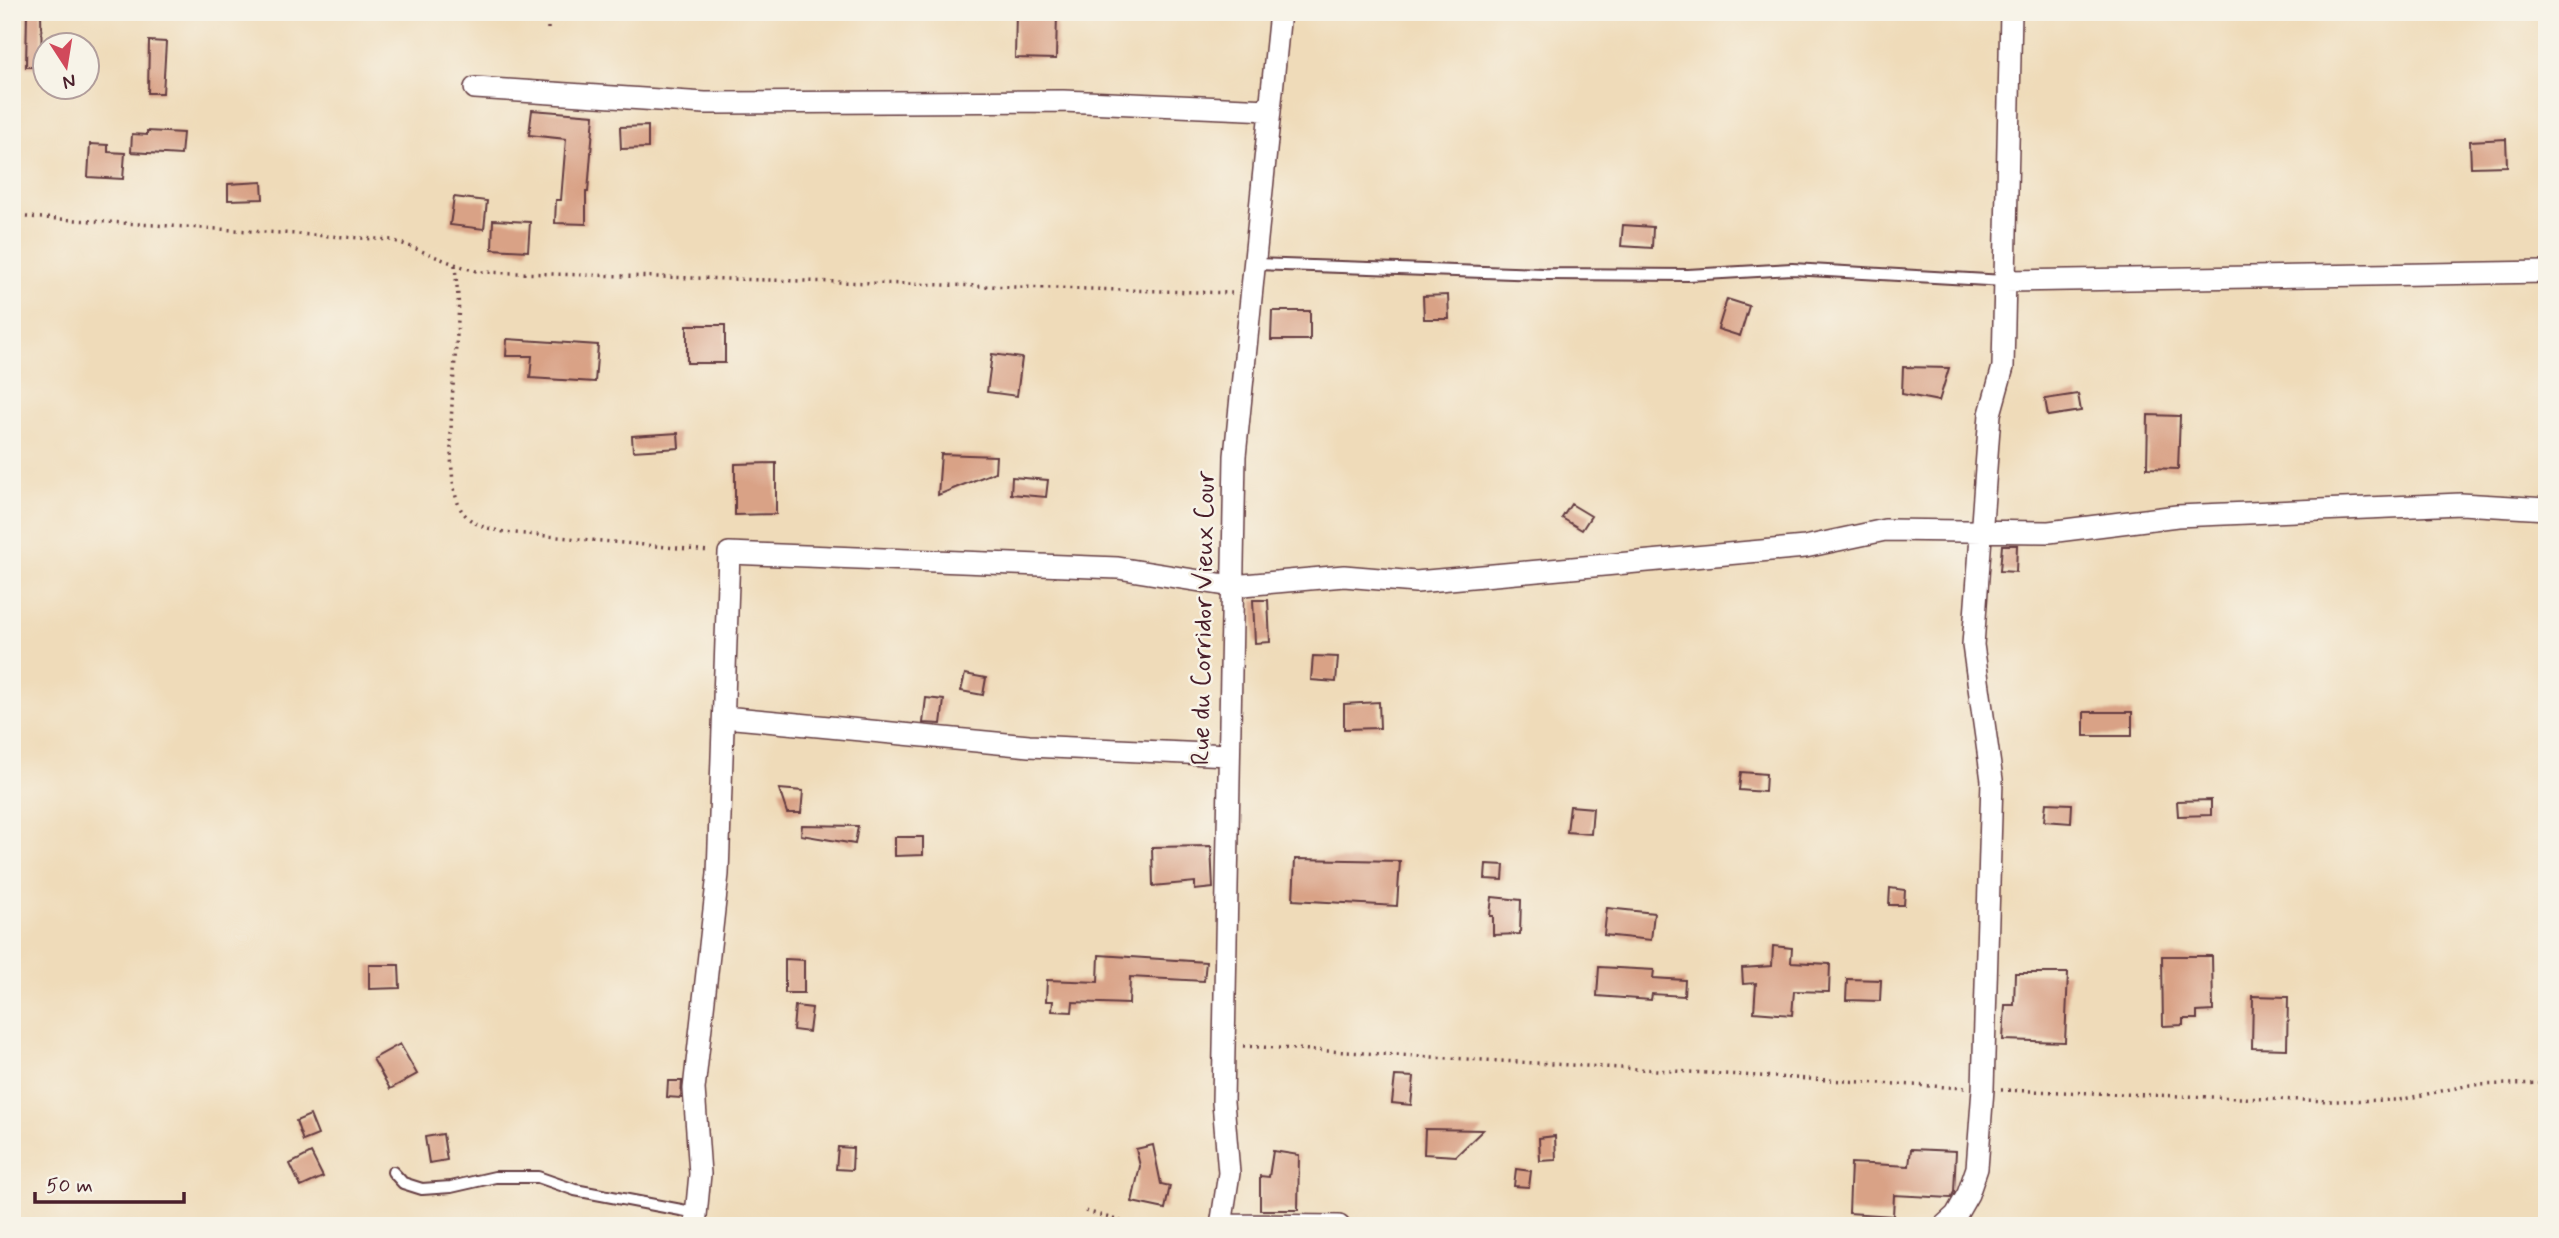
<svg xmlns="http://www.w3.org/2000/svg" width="2559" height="1238" font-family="Mynerve,sans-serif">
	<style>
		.building { fill: #d9a286 }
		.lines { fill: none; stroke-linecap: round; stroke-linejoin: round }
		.lane-casing { stroke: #633b40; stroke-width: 14 }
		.street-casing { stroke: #633b40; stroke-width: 24 }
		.path { stroke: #633b40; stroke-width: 3.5; stroke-dasharray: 2 5; stroke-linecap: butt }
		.lane { stroke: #fff; stroke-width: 10 }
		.street { stroke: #fff; stroke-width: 21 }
		.labels { text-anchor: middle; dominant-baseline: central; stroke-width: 5; stroke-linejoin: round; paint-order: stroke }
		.street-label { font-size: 26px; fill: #4a1f2b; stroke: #f7f3e8 }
	</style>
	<rect width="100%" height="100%" fill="#f7f3e8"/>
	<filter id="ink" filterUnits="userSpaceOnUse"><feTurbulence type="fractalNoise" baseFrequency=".0143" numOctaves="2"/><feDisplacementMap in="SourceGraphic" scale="14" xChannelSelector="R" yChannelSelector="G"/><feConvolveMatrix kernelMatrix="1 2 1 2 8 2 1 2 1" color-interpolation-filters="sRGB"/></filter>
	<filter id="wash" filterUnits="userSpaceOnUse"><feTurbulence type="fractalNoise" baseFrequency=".00686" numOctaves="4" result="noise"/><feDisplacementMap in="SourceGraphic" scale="28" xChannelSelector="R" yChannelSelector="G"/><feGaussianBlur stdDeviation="1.57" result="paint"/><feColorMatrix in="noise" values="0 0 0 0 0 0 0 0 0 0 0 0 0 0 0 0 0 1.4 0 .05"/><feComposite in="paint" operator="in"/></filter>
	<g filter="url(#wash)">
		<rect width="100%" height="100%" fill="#efdbb9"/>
		<g id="blocks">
			<path class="building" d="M27 12H41L42 67H26Z
				M1016 12H1057L1056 59 1015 58Z
				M149 41 166 42 163 93H148Z
				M532 110 594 115 588 192H586V224L555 223 556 200H561L566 139 529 135Z
				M648 126V148L621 149 620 127Z
				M147 131 183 133 181 155 131 152 132 134 147 135Z
				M2506 139 2507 166 2471 167 2470 141Z
				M90 144 108 145V152L125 153 123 179 88 177Z
				M262 182 263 199 228 200V184Z
				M454 197 487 201 484 229 450 225Z
				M493 220 530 222 528 251 492 249Z
				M1623 225 1653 227 1652 248 1621 246Z
				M1448 295 1449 319H1424L1423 296Z
				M1727 299 1749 306 1740 336 1718 329Z
				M1272 311H1310V340H1271Z
				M687 325H725V363H687Z
				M507 339 598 345 595 382 530 378 532 356H506Z
				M992 354 1022 358 1017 396 987 392Z
				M1903 367 1949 368 1939 401 1902 394Z
				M2078 394 2081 411 2048 416 2045 399Z
				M2148 415 2180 416 2178 469 2147 468Z
				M678 433 679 448 633 451 632 436Z
				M941 454 996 456 995 472 938 495Z
				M776 463V514L735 515V464Z
				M1012 477 1048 480 1046 497 1011 494Z
				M1571 504 1591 516 1582 530 1562 518Z
				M2002 545H2017L2016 572 2000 571Z
				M1253 600H1268L1270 642 1255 643Z
				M1313 656 1338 657 1336 682 1311 680Z
				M965 674 986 678 983 695 961 691Z
				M926 698 944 700 941 724 923 723Z
				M1379 702 1380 728 1344 729V704Z
				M2084 712H2132V736H2084Z
				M1741 772 1766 774 1765 792 1739 790Z
				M779 789 803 791 801 813H787Z
				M2211 800V815L2178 816 2177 801Z
				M2046 803 2072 804 2071 823 2044 821Z
				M1570 806 1593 808 1591 834 1567 832Z
				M802 825 858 826 855 844 801 835Z
				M895 837H923V855L895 856Z
				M1211 846 1213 888 1195 890V882L1153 886 1152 847Z
				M1295 859 1400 861 1397 906 1293 900Z
				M1486 864 1504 865 1503 880 1485 879Z
				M1890 888 1905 890 1904 905H1889Z
				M1492 897 1521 900 1520 934 1493 935V916H1490Z
				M1607 908 1654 913 1651 940 1604 935Z
				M1773 946 1792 948 1791 962 1830 964 1829 992 1794 991 1792 1015 1754 1012 1756 983 1743 984 1742 968 1772 966Z
				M1099 955 1206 962 1204 981 1130 977 1129 1004 1073 1002 1072 1012 1052 1011 1053 1001H1046L1047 980 1098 982Z
				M2162 956H2212L2213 1011 2197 1012V1019H2183V1025L2163 1026Z
				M785 959 804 960V993H785Z
				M369 965H399L400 988 369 989Z
				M1599 967 1654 970 1653 978 1685 980 1684 996 1652 994 1651 1000 1597 996Z
				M2015 973H2068L2065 1042 2003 1040 2005 1005H2014Z
				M1847 979 1881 980 1880 1001 1846 1000Z
				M2253 996 2288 997 2287 1049 2252 1048Z
				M795 1006 812 1008 809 1032 793 1030Z
				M400 1044 417 1074 390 1089 373 1059Z
				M1395 1076 1414 1077 1411 1105 1392 1103Z
				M668 1081H682L681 1098 667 1097Z
				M310 1115 318 1135 303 1141 296 1121Z
				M1425 1129 1483 1130 1456 1156 1424 1154Z
				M443 1134 447 1160 429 1163 425 1137Z
				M1555 1136 1556 1160 1540 1161 1539 1138Z
				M1153 1145 1161 1184 1170 1186 1165 1209 1132 1202 1140 1166 1136 1149Z
				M838 1147 853 1148 852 1170 836 1169Z
				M1911 1149 1956 1151 1954 1192 1951 1198 1894 1195 1893 1216 1849 1213 1851 1163 1909 1166Z
				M1273 1151 1299 1155 1298 1210H1260V1176L1269 1177Z
				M311 1153 323 1177 301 1187 290 1164Z
				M1516 1169 1531 1171 1529 1187 1514 1186Z"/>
		</g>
	</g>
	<g filter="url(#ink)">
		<use href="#blocks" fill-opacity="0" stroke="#633b40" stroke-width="2"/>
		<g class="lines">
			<g class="lane-casing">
				<path id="lane" d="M1255 264 1544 274 1688 275 1792 269 2005 281
					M393 1172 403 1183 422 1189 451 1187 495 1177H538L575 1190 697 1213"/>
			</g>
			<g class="street-casing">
				<path id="street" d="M475 88 705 103 1063 101 1270 110
					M2005 281 2547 272
					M724 717 1029 746 1229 755
					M1222 1225 1339 1226
					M695 1226 700 1174 694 1089 718 874 729 553 1118 568 1232 586 1344 576 1416 582 1805 547 1885 530 2049 532 2177 516 2461 504 2547 509
					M1221 1226 1229 1173 1223 1102 1235 456 1280 12
					M1944 1226 1956 1215 1968 1194 1977 1168 1983 1089 1992 780 1973 645 1990 414 2003 367 2011 12"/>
			</g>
			<path class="path" d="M548 29V12
				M12 216 392 240C422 250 449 264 480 272L1232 293
				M455 265C456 283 460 301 458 319 456 358 441 481 462 511 473 526 487 528 504 532L710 551
				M1243 1046 1965 1088
				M2001 1090 2331 1101 2399 1100 2470 1085 2547 1083
				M1086 1211 1137 1226"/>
			<use href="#lane" class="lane"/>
			<use href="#street" class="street"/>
		</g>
	</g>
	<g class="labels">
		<g class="street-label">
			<text transform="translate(1204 618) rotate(-89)">Rue du Corridor Vieux Cour</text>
		</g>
	</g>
	<rect width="2559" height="1238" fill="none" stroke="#f7f3e8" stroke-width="42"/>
	<g transform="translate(66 66) rotate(168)"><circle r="33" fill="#f7f3e8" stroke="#b29e9c" stroke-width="2"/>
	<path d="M0-5L12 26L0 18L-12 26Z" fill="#d1495b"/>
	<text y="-10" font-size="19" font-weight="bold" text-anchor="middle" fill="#4a1f2b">N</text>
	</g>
	<path d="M35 1192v10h149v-10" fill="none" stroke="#4a1f2b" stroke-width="3.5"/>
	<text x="46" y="1192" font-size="21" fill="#4a1f2b" stroke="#f7f3e8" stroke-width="5" paint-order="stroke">50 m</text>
</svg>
